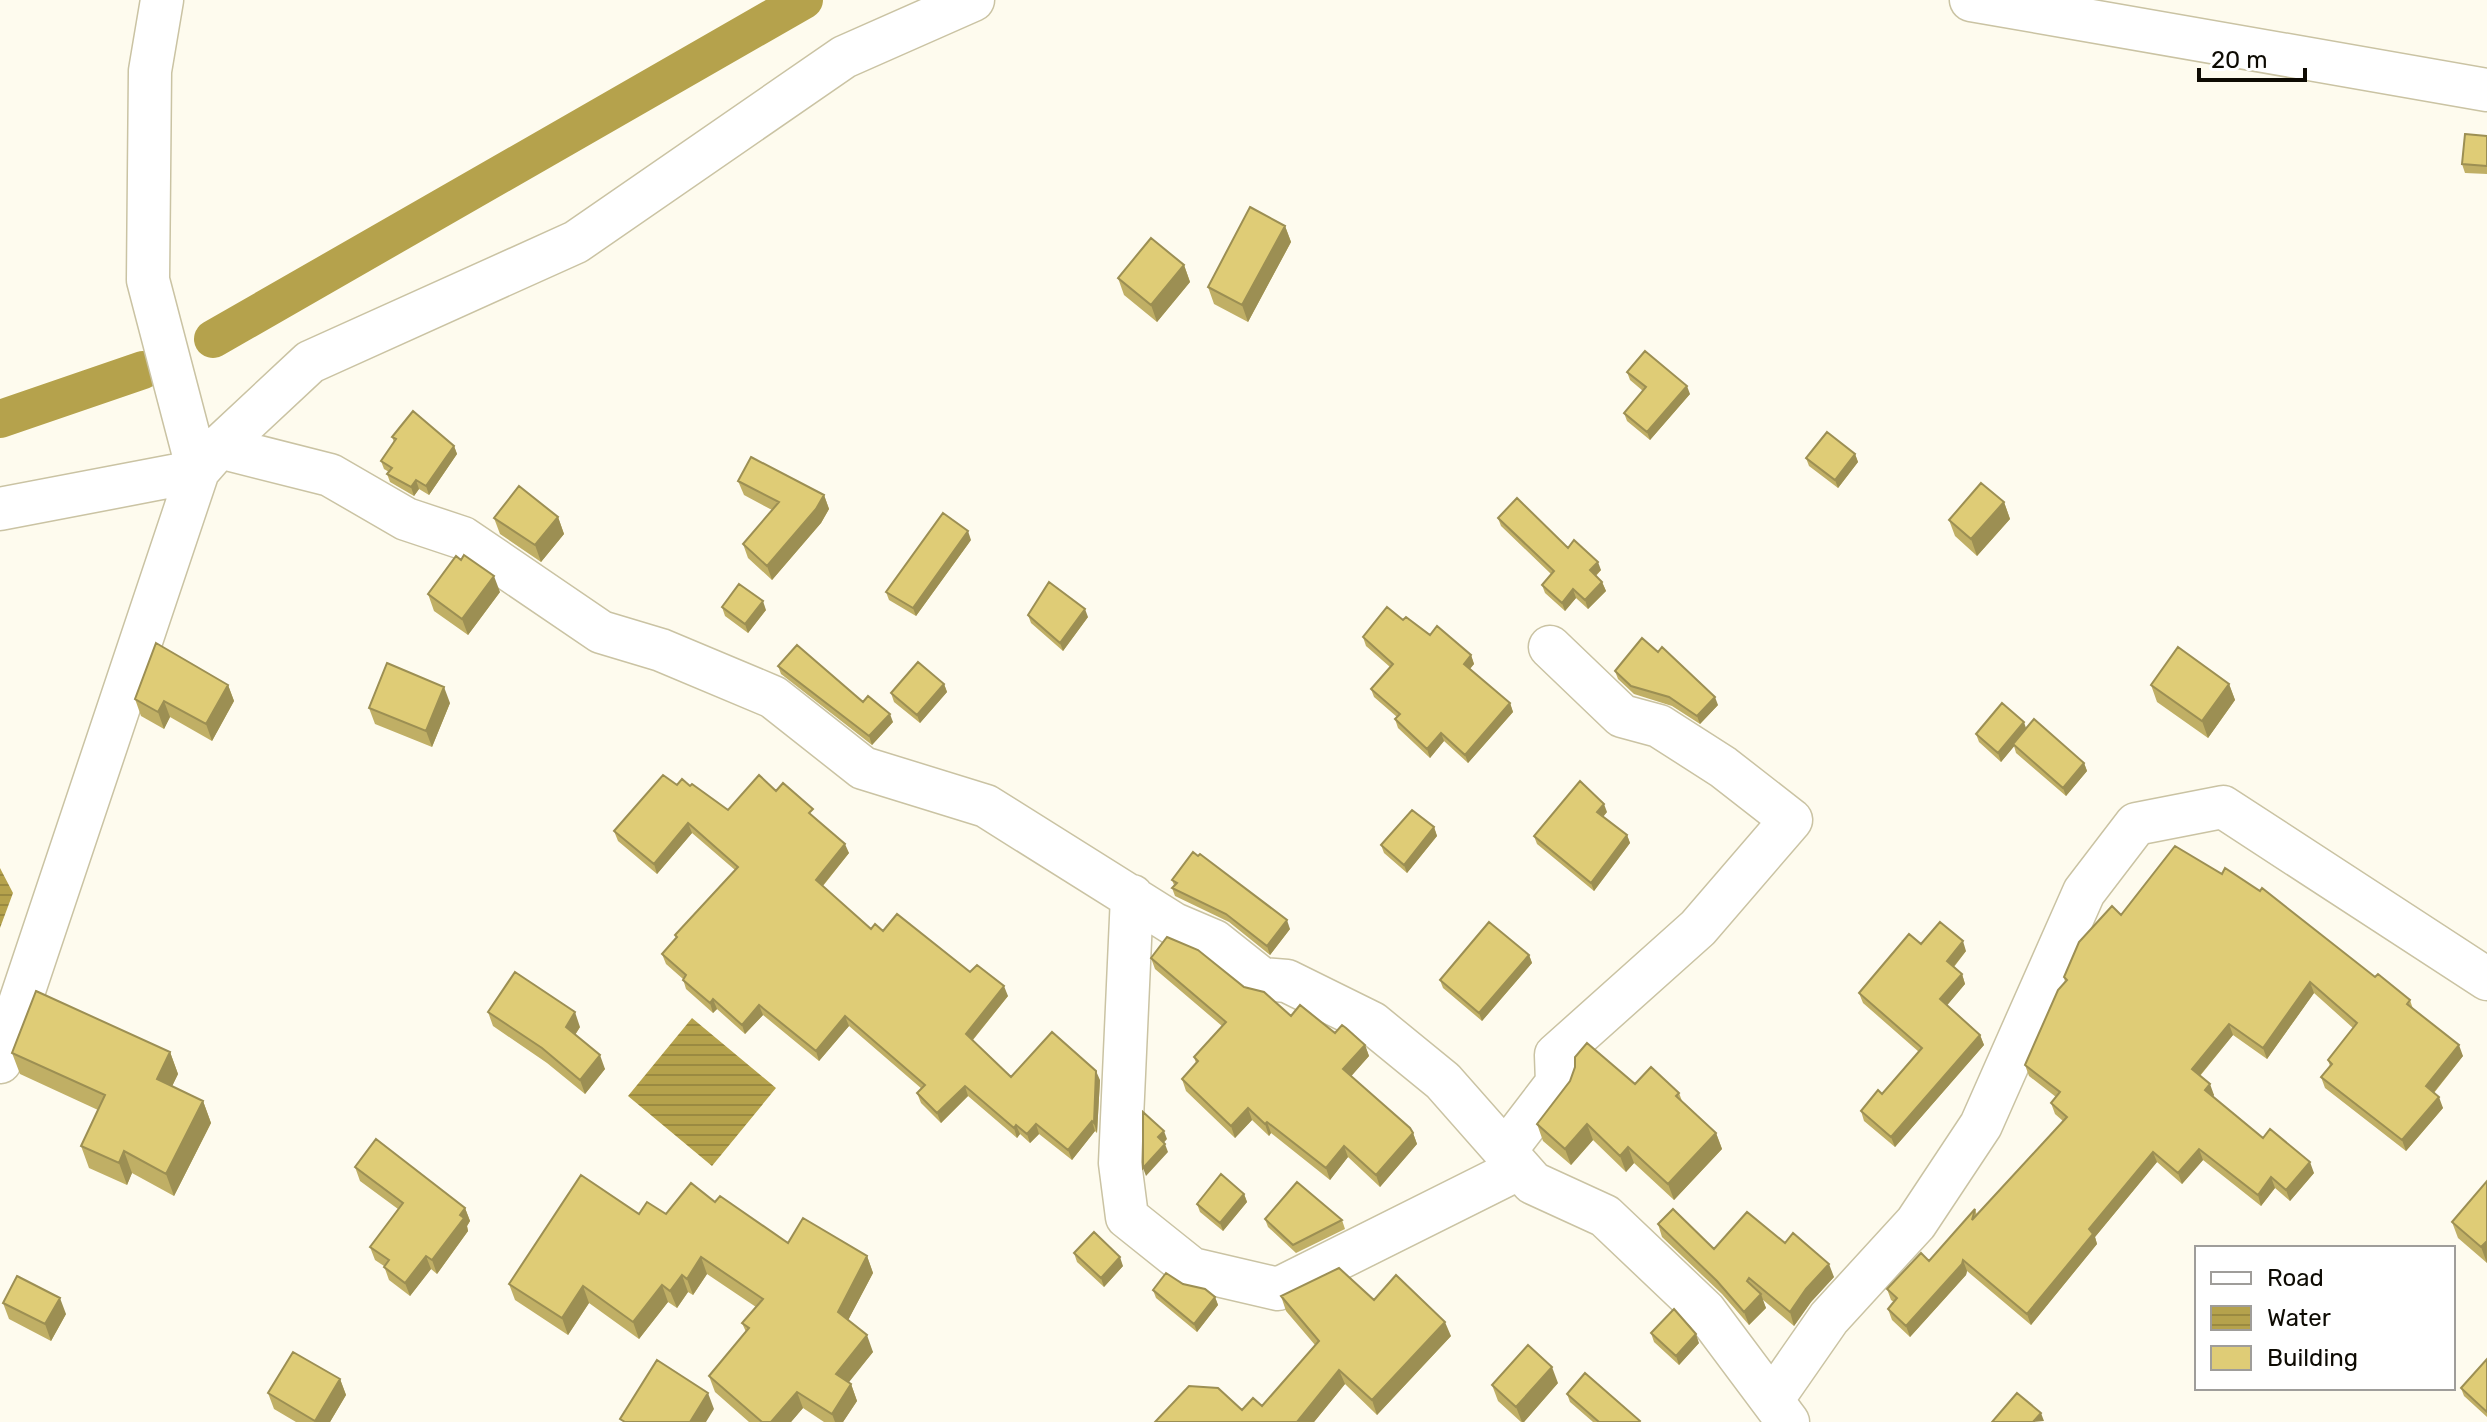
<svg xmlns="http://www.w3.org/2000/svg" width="2487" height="1422" font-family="Rubik,sans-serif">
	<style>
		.water { fill: url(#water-rules) }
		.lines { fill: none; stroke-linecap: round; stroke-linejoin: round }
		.canal { stroke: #b5a24c; stroke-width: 38 }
		.minor-casing { stroke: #cac3a3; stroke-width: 45 }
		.minor { stroke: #fff; stroke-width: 42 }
		.wall { fill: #c0af65 }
		.shaded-wall { fill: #9c8f53 }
		.building { fill: #dfcc76; stroke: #9c8f53; stroke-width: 2 }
	</style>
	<defs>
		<pattern id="water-rules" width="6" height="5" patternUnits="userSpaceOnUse" patternTransform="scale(2)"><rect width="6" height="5" fill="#b5a24c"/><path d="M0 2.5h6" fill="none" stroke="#9a8a41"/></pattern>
	</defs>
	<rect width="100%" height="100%" fill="#fefbee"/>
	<path class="water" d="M0 868 13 893 0 928Z
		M692 1018 776 1088 712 1166 628 1096Z"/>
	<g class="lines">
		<path class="canal" d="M213 339 804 0
			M0 419 143 370"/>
		<g class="minor-casing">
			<path id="minor" d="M1971 0 2487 90
				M219 447 330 475 406 519 463 538 601 632 661 650 773 697 863 768 986 806 1174 924 1214 941 1262 979 1287 981 1372 1023 1443 1081 1533 1183 1605 1216 1705 1311 1788 1422
				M0 509 198 471 219 447 310 362 576 242 844 57 973 0
				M1132 896 1120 1163 1127 1217 1192 1269 1278 1289 1520 1168
				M0 1062 198 471 148 280 150 71 162 0
				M1505 1151 1557 1083 1556 1055 1698 928 1791 820 1723 767 1659 726 1622 716 1550 647
				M1772 1400 1829 1318 1916 1223 1981 1125 2084 892 2136 824 2223 807 2487 979"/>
		</g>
		<use href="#minor" class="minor"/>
	</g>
	<path class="wall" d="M2487 136V174L2465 173 2462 164Z
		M1285 226 1291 242 1248 322 1214 304 1208 287Z
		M1184 265 1190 282 1157 322 1124 295 1118 278Z
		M1627 372 1690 394 1650 440 1627 421 1624 413 1643 391 1630 380Z
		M392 437 454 446 457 454 429 495 419 489 414 496 390 482 387 474 389 472 384 469 381 461 394 442Z
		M1855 454 1858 462 1838 488 1809 466 1806 458Z
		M738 481 824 495 829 509 821 523 772 580 748 558 743 544 772 510 744 495Z
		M2004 502 2010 519 1977 556 1955 536 1949 520Z
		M558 517 564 534 541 562 500 534 494 518Z
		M1498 518 1601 570 1596 576 1602 582 1606 591 1588 609 1576 598 1565 611 1545 593 1542 585 1551 574 1501 526Z
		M971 540 916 616 889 600 886 592Z
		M500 592 468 635 434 611 428 594Z
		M722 607 766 610 748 633 725 616Z
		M1028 615 1088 617 1063 651 1031 623Z
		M1403 620 1471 655 1474 664 1470 669 1510 703 1513 712 1468 763 1444 741 1430 758 1398 728 1395 719 1397 717 1374 697 1371 689 1390 667 1366 646 1363 637Z
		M778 666 863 702 893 722 872 745 781 674Z
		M1615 671 1718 705 1700 724 1672 706 1634 694 1618 679Z
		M944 684 947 692 920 723 894 702 891 693Z
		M2229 684 2235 700 2208 738 2157 702 2151 685Z
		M228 685 234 701 212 741 170 717 164 729 141 716 135 699Z
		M450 703 432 747 375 724 369 708Z
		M2026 728 2084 763 2087 771 2066 796 2016 753 2014 746 2001 762 1979 742 1976 734Z
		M677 785 690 786 728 810 776 791 816 819 849 853 823 886 871 929 883 931 970 972 1008 996 973 1040 1011 1077 1100 1080 1097 1133 1095 1131 1072 1160 1039 1134 1030 1143 1020 1134 1017 1138 968 1096 941 1123 921 1103 917 1093 922 1089 849 1026 819 1061 763 1015 745 1034 717 1009 713 1013 686 989 683 979 666 964 662 954 676 938 675 935 735 870 692 833 657 874 618 841 614 831Z
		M1607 812 1603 817 1627 835 1630 843 1594 891 1537 844 1534 836Z
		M1434 827 1437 836 1407 873 1384 853 1381 845Z
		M1172 880 1290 929 1270 955 1229 922 1175 896 1172 888 1174 885Z
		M2121 915 2375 977 2410 1000 2413 1009 2463 1056 2434 1093 2443 1108 2406 1151 2325 1088 2321 1077 2330 1066 2328 1060 2353 1028 2314 993 2267 1059 2233 1035 2200 1076 2214 1095 2213 1097 2263 1138 2314 1173 2290 1201 2275 1188 2261 1206 2203 1160 2182 1184 2157 1162 2095 1237 2097 1244 2031 1325 1967 1271 1966 1275 1910 1337 1892 1320 1888 1309 1894 1302 1891 1300 1887 1289 1929 1261 1975 1209 1977 1215 2063 1121 2055 1114 2051 1103 2056 1097 2029 1076 2025 1065 2065 982 2064 977Z
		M1921 944 1966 951 1954 967 1962 974 1965 984 1947 1005 1980 1035 1984 1045 1895 1147 1864 1121 1861 1111 1882 1094 1919 1052 1863 1003 1859 993Z
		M1529 955 1532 963 1482 1021 1443 988 1440 980Z
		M1151 958 1244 987 1291 1016 1365 1045 1369 1056 1351 1076 1413 1133 1417 1144 1380 1187 1348 1157 1330 1180 1271 1133 1269 1136 1252 1120 1235 1138 1186 1091 1182 1079 1196 1063 1194 1057 1222 1026 1155 969Z
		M488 1012 580 1027 575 1035 605 1069 585 1094 547 1063 493 1026Z
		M170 1052 178 1074 172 1086 203 1101 211 1123 174 1196 132 1173 127 1185 89 1168 81 1146 98 1110 20 1074 12 1053Z
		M1635 1084 1679 1093 1682 1101 1716 1133 1722 1149 1674 1200 1634 1163 1626 1172 1593 1140 1571 1165 1543 1141 1537 1124Z
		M355 1167 465 1208 470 1221 467 1226 468 1231 437 1274 431 1269 410 1296 389 1280 384 1266 375 1260 370 1247 398 1209 360 1181Z
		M2487 1181V1263L2458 1238 2452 1222Z
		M1244 1194 1247 1202 1223 1231 1200 1212 1197 1204Z
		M715 1202 788 1243 867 1256 873 1273 848 1320 873 1352 848 1382 851 1384 857 1401 843 1422H824L803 1408 791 1422H749L715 1392 709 1376 746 1332 742 1323 756 1307 707 1274 693 1295 688 1292 677 1308 668 1302 639 1339 589 1303 568 1335 515 1300 509 1284 639 1214H666Z
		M1265 1219 1342 1220 1345 1229 1296 1253 1268 1227Z
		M1658 1224 1714 1249 1785 1243 1834 1277 1811 1302 1794 1326 1762 1299 1766 1308 1749 1325 1722 1294 1662 1237Z
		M1074 1253 1123 1266 1104 1287 1077 1262Z
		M1183 1284 1215 1297 1218 1305 1197 1332 1156 1298 1153 1290Z
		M1281 1296 1374 1300 1451 1336 1377 1415 1345 1384 1314 1422H1155L1242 1410 1262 1406 1315 1345 1286 1311Z
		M3 1303 66 1314 51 1341 9 1319Z
		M1651 1333 1699 1343 1679 1365 1654 1342Z
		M2487 1359V1417L2464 1396 2461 1388Z
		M340 1379 346 1395 330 1422H296L274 1409 268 1393Z
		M1558 1383 1524 1422H1521L1498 1401 1492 1385Z
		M1567 1394 1641 1422H1593L1570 1402Z"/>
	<path class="shaded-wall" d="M1285 226 1291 242 1248 322 1242 305Z
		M1184 265 1190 282 1157 322 1151 305Z
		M1687 386 1690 394 1650 440 1647 432Z
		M454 446 457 454 429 495 426 486Z
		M1855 454 1858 462 1838 488 1835 480Z
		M416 480 419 489 414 496 411 487Z
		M824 495 829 509 821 523 772 580 767 566Z
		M2004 502 2010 519 1977 556 1971 539Z
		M558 517 564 534 541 562 535 545Z
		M968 531 971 540 916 616 913 608Z
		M1598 562 1601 570 1593 578 1590 570Z
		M494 576 500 592 468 635 462 619Z
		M1602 582 1606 591 1588 609 1585 600Z
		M1573 589 1576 598 1565 611 1562 603Z
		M763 601 766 610 748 633 745 624Z
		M1085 609 1088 617 1063 651 1060 643Z
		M1471 655 1474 664 1467 672 1464 664Z
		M944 684 947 692 920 723 917 715Z
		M2229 684 2235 700 2208 738 2202 721Z
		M228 685 234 701 212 741 206 724Z
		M444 687 450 703 432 747 426 731Z
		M1715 697 1718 705 1700 724 1697 716Z
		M164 701 170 717 164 729 158 712Z
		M1510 703 1513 712 1468 763 1465 755Z
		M890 714 893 722 872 745 869 736Z
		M2024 722 2027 731 2001 762 1998 753Z
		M1441 733 1444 741 1430 758 1427 749Z
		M2084 763 2087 771 2066 796 2063 788Z
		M1604 804 1607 812 1600 820 1597 812Z
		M688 823 692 833 657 874 654 864Z
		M1434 827 1437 836 1407 873 1404 865Z
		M1627 835 1630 843 1594 891 1591 883Z
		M845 844 849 853 820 889 816 880Z
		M1287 920 1290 929 1270 955 1267 946Z
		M1963 941 1966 951 1950 971 1947 961Z
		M1529 955 1532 963 1482 1021 1479 1013Z
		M1962 974 1965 984 1944 1009 1940 999Z
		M2310 982 2314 993 2267 1059 2263 1048Z
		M1004 986 1008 996 970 1043 966 1034Z
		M713 999 717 1009 713 1013 710 1003Z
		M759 1005 763 1015 745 1034 742 1025Z
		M575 1012 580 1027 571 1041 566 1027Z
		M845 1016 849 1026 819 1061 816 1051Z
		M2229 1024 2233 1035 2196 1080 2192 1069Z
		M1980 1035 1984 1045 1895 1147 1891 1137Z
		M1365 1045 1369 1056 1347 1081 1343 1069Z
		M2459 1045 2463 1056 2430 1097 2426 1086Z
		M170 1052 178 1074 165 1101 157 1079Z
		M600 1055 605 1069 585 1094 580 1080Z
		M1096 1071 1100 1080 1097 1133 1094 1123Z
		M2210 1084 2214 1095 2209 1101 2205 1090Z
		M965 1086 968 1096 941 1123 937 1113Z
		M2439 1097 2443 1108 2406 1151 2402 1140Z
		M203 1101 211 1123 174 1196 166 1174Z
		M1248 1108 1252 1120 1235 1138 1231 1126Z
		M1092 1121 1095 1131 1072 1160 1068 1150Z
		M1267 1122 1271 1133 1269 1136 1265 1124Z
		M1036 1124 1039 1134 1030 1143 1027 1134Z
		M1587 1124 1593 1140 1571 1165 1565 1149Z
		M1016 1125 1020 1134 1017 1138 1014 1128Z
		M1164 1131 1167 1139 1161 1146 1158 1137Z
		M1413 1133 1417 1144 1380 1187 1376 1175Z
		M1716 1133 1722 1149 1674 1200 1668 1184Z
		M1165 1144 1168 1152 1146 1176 1143 1168Z
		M1344 1146 1348 1157 1330 1180 1326 1168Z
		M1628 1147 1634 1163 1626 1172 1620 1156Z
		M2199 1149 2203 1160 2182 1184 2178 1173Z
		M124 1151 132 1173 127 1185 119 1163Z
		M2153 1152 2157 1162 2095 1237 2097 1244 2031 1325 2027 1314 2089 1229Z
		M2310 1162 2314 1173 2290 1201 2286 1190Z
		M2271 1177 2275 1188 2261 1206 2258 1195Z
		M1244 1194 1247 1202 1223 1231 1220 1223Z
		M465 1208 470 1221 467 1226 468 1231 437 1274 432 1260Z
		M2487 1241V1263L2481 1247Z
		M426 1256 431 1269 410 1296 405 1283Z
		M867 1256 873 1273 844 1328 838 1312Z
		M701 1257 707 1274 693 1295 687 1279Z
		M1120 1257 1123 1266 1104 1287 1101 1278Z
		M1963 1260 1967 1271 1966 1275 1910 1337 1906 1326Z
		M1829 1264 1834 1277 1811 1302 1794 1326 1790 1312 1806 1289Z
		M682 1275 688 1292 677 1308 670 1291Z
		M662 1285 668 1302 639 1339 633 1322Z
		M583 1286 589 1303 568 1335 562 1318Z
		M1761 1294 1766 1308 1749 1325 1744 1312Z
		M1215 1297 1218 1305 1197 1332 1194 1324Z
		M60 1298 66 1314 51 1341 45 1324Z
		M1445 1322 1451 1336 1377 1415 1372 1400Z
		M1696 1334 1699 1343 1679 1365 1676 1356Z
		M867 1335 873 1352 842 1391 836 1374Z
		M1552 1367 1558 1383 1524 1422H1522L1516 1407Z
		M1339 1370 1345 1384 1314 1422H1297Z
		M340 1379 346 1395 330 1422H316L315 1421Z
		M851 1384 857 1401 843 1422H835L832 1414Z
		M797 1392 803 1408 791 1422H771Z
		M708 1393 714 1409 706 1422H690Z
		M2041 1413 2044 1421 2033 1422Z"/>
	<path class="building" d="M2465 134 2487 136V166L2462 164Z
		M1250 207 1285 226 1242 305 1208 287Z
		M1151 238 1184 265 1151 305 1118 278Z
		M1645 351 1687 386 1647 432 1624 413 1646 387 1627 372Z
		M413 411 454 446 426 486 416 480 411 487 387 474 392 468 381 461 396 439 392 437Z
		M1827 432 1855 454 1835 480 1806 458Z
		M751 457 824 495 816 509 767 566 743 544 779 502 738 481Z
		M1981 483 2004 502 1971 539 1949 520Z
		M519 486 558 517 535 545 494 518Z
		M1517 498 1568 548 1574 540 1598 562 1590 570 1602 582 1585 600 1573 589 1562 603 1542 585 1554 571 1498 518Z
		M943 513 968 531 913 608 886 592Z
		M464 555 494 576 462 619 428 594 456 556 461 560Z
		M1049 582 1085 609 1060 643 1028 615Z
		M739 584 763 601 745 624 722 607Z
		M1387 607 1403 620 1406 617 1430 635 1437 626 1471 655 1464 664 1510 703 1465 755 1441 733 1427 749 1395 719 1400 714 1371 689 1393 664 1363 637Z
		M1642 638 1658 652 1662 647 1715 697 1697 716 1669 697 1631 686 1615 671Z
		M156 643 228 685 206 724 164 701 158 712 135 699Z
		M797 645 863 702 868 696 890 714 869 736 778 666Z
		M2178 647 2229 684 2202 721 2151 685Z
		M918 662 944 684 917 715 891 693Z
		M387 663 444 687 426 731 369 708Z
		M2002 703 2024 722 1998 753 1976 734Z
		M2034 719 2084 763 2063 788 2013 744Z
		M663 775 677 785 682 779 690 786 692 784 728 810 759 775 776 791 783 783 813 809 809 813 845 844 816 880 871 929 875 924 883 931 897 914 970 972 977 965 1004 986 966 1034 1011 1077 1052 1032 1096 1071 1094 1123 1092 1121 1068 1150 1036 1124 1027 1134 1016 1125 1014 1128 965 1086 937 1113 917 1093 925 1085 845 1016 816 1051 759 1005 742 1025 713 999 710 1003 683 980 686 975 662 954 677 937 675 935 738 867 688 823 654 864 614 831Z
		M1580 781 1604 804 1597 812 1627 835 1591 883 1534 836Z
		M1412 810 1434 827 1404 865 1381 845Z
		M2175 846 2222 874 2225 868 2260 891 2262 888 2375 977 2378 974 2410 1000 2407 1004 2459 1045 2426 1086 2439 1097 2402 1140 2321 1077 2332 1064 2328 1060 2357 1023 2310 982 2263 1048 2229 1024 2192 1069 2210 1084 2205 1090 2263 1138 2270 1129 2310 1162 2286 1190 2271 1177 2258 1195 2199 1149 2178 1173 2153 1152 2089 1229 2093 1234 2027 1314 1963 1260 1962 1264 1906 1326 1888 1309 1897 1298 1887 1289 1921 1253 1929 1261 1975 1209 1972 1220 2067 1117 2051 1103 2060 1092 2025 1065 2058 990 2067 980 2064 977 2079 942 2112 906 2121 915Z
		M1193 852 1198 856 1200 854 1287 920 1267 946 1226 914 1172 888 1177 883 1172 880Z
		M1489 922 1529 955 1479 1013 1440 980Z
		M1940 922 1963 941 1947 961 1962 974 1940 999 1980 1035 1891 1137 1861 1111 1878 1090 1882 1094 1922 1048 1859 993 1909 934 1921 944Z
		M1167 937 1198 950 1244 987 1264 992 1291 1016 1300 1005 1335 1033 1342 1025 1346 1028 1365 1045 1343 1069 1410 1128 1413 1133 1376 1175 1344 1146 1326 1168 1267 1122 1265 1124 1248 1108 1231 1126 1182 1079 1198 1061 1194 1057 1226 1022 1151 958Z
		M515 972 575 1012 566 1027 600 1055 580 1080 542 1048 488 1012Z
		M36 991 170 1052 157 1079 203 1101 166 1174 124 1151 119 1163 81 1146 105 1095 12 1053Z
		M1587 1043 1635 1084 1651 1067 1679 1093 1676 1096 1716 1133 1668 1184 1628 1147 1620 1156 1587 1124 1565 1149 1537 1124 1570 1081 1575 1067V1057Z
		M1143 1112 1164 1131 1158 1137 1165 1144 1143 1168Z
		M376 1139 465 1208 460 1215 464 1218 432 1260 426 1256 405 1283 384 1267 389 1260 370 1247 403 1203 355 1167Z
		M1221 1174 1244 1194 1220 1223 1197 1204Z
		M581 1175 639 1214 647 1202 666 1214 691 1183 715 1202 720 1196 788 1243 803 1218 867 1256 838 1312 867 1335 836 1374 851 1384 832 1414 797 1392 771 1422H762L709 1376 749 1328 742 1323 763 1299 701 1257 687 1279 682 1275 670 1291 662 1285 633 1322 583 1286 562 1318 509 1284Z
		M2487 1181V1241L2481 1247 2452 1222Z
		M1297 1182 1342 1220 1293 1245 1265 1219Z
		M1673 1209 1714 1249 1747 1212 1785 1243 1793 1233 1829 1264 1806 1289 1790 1312 1749 1278 1747 1281 1761 1294 1744 1312 1717 1281 1658 1224Z
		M1094 1232 1120 1257 1101 1278 1074 1253Z
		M1339 1268 1374 1300 1396 1275 1445 1322 1372 1400 1339 1370 1297 1422H1155L1189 1386 1218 1388 1242 1410 1253 1398 1262 1406 1319 1341 1281 1296Z
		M1166 1273 1183 1284 1205 1289 1215 1297 1194 1324 1153 1290Z
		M17 1276 60 1298 45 1324 3 1303Z
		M1674 1309 1696 1334 1676 1356 1651 1333Z
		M1528 1345 1552 1367 1516 1407 1492 1385Z
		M293 1352 340 1379 315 1421 268 1393Z
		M2487 1359V1412L2461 1388Z
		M657 1360 708 1393 690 1422H625L620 1419Z
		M1585 1373 1640 1421 1639 1422H1599L1567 1394Z
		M2017 1393 2041 1413 2033 1422H1992Z"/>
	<rect x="2195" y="1246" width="260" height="144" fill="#ffffff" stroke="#9f9d9a" stroke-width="2"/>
	<rect x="2211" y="1272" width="40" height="12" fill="#ffffff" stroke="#9f9d9a" stroke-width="2"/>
	<text x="2267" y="1286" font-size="24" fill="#0e0b03">Road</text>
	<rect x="2211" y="1306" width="40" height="24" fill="url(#water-rules)" stroke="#9f9d9a" stroke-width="2"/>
	<text x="2267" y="1326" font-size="24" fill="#0e0b03">Water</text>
	<rect x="2211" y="1346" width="40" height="24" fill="#dfcc76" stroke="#9f9d9a" stroke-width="2"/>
	<text x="2267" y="1366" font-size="24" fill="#0e0b03">Building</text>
	<path d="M2199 68v12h106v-12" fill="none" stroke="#0e0b03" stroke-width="4"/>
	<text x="2211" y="68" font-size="24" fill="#0e0b03" stroke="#ffffff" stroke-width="6" paint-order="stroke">20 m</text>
</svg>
